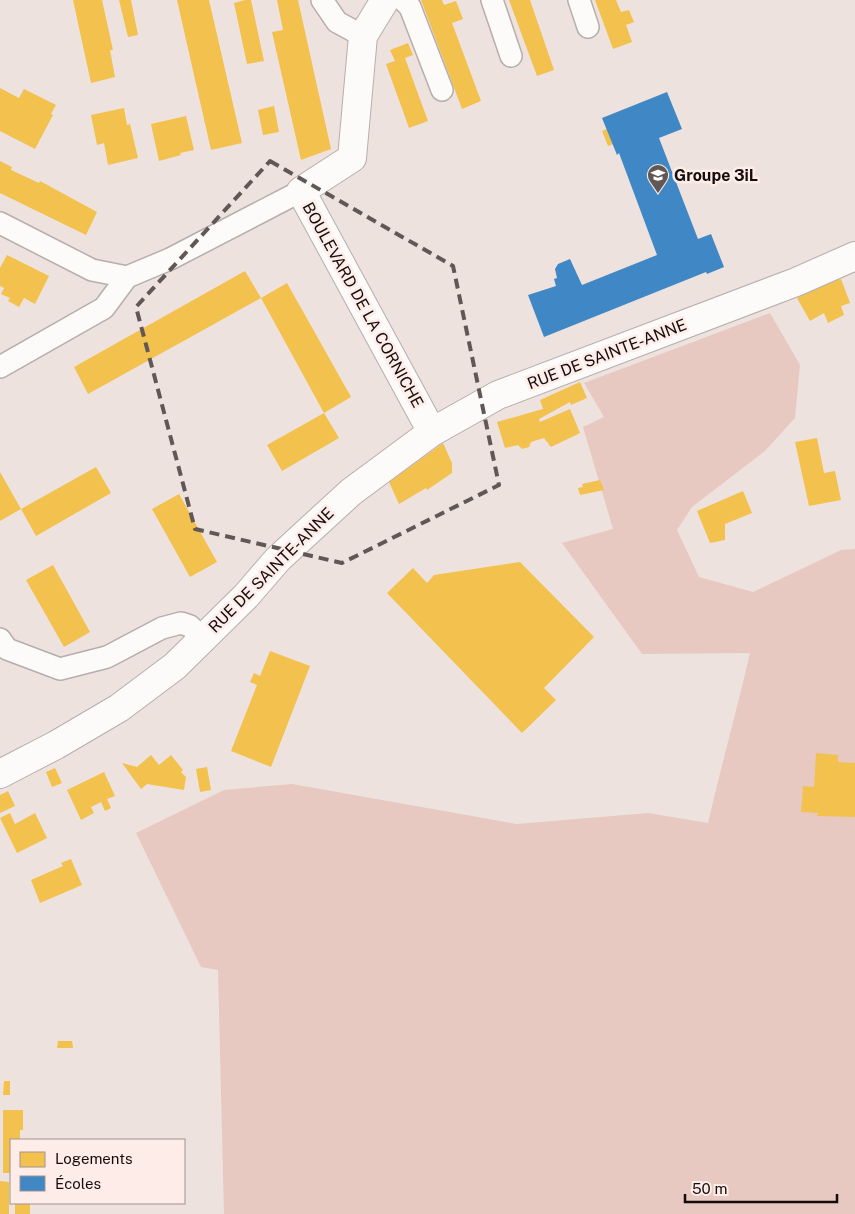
<svg xmlns="http://www.w3.org/2000/svg" width="855" height="1214" font-family="'Public Sans',sans-serif">
	<style>
		.green { fill: #e7c9c1 }
		.homes { fill: #f2c14e }
		.schools { fill: #3f88c5 }
		.lines { fill: none; stroke-linecap: round; stroke-linejoin: round }
		.minor-casing { stroke: #b6aeab; stroke-width: 24 }
		.tertiary-casing { stroke: #b6aeab; stroke-width: 30 }
		.minor { stroke: #fcfbfa; stroke-width: 21 }
		.tertiary { stroke: #fcfbfa; stroke-width: 28 }
		.marked { fill: none; stroke: #615856; stroke-width: 4; stroke-dasharray: 10 6; stroke-linejoin: round }
		.labels { text-anchor: middle; dominant-baseline: central; stroke-width: 5; stroke-linejoin: round; paint-order: stroke }
		.poi-label { font-size: 16px; font-weight: bold; fill: #150d0c; stroke: #feece8; text-anchor: start }
		.street-label { font-size: 16px; fill: #150d0c; stroke: #feece8 }
	</style>
	<rect width="100%" height="100%" fill="#eee2de"/>
	<path class="green" d="M770 313 800 365 795 418 765 451 692 507 677 530 699 577 753 592 841 550 855 549V1214H224L218 970 201 967 136 833 224 790 292 784 517 824 648 813 708 823C721 766 737 710 750 653L642 654 562 543 613 529 583 427 604 417 584 383Z"/>
	<path class="homes" d="M73 0H102L113 50H110L115 77 91 83Z
		M119 0H131L138 35 128 37Z
		M177 0H209L242 143 211 150Z
		M245 0H251L264 61 247 64 234 3Z
		M277 0H298L331 149 301 160 272 32 283 30Z
		M421 0H442L444 5 456 1 463 19 452 23 481 101 462 109Z
		M509 0H530L554 70 537 76Z
		M595 0H616L621 12 629 10 634 22 626 25 632 42 613 49Z
		M408 43 413 55 405 58 428 121 409 128 386 64 395 61 390 50Z
		M0 88 19 98 24 89 56 105 51 114 53 115 35 149 0 131Z
		M274 106 279 132 263 135 258 110Z
		M124 108 127 125 130 124 138 158 108 165 104 143 97 145 91 115Z
		M186 116 194 150 180 153 181 155 159 161 151 124Z
		M607 129 613 144 608 146 602 131Z
		M0 161 12 167 11 170 39 183 40 181 97 212 86 235 0 193Z
		M7 255 49 276 35 304 24 298 19 307 8 301 10 298 1 294 4 288 0 286V268Z
		M245 271 261 298 88 394 74 367Z
		M841 279 850 303 841 306 844 315 828 323 824 313 810 321 797 298 810 290Z
		M287 283 351 397 324 413 261 298Z
		M580 382 587 398 571 405 570 402 539 419 540 422 570 409 580 433 551 447 544 438 531 442 529 447 522 449 518 445 505 448 497 422 543 409 540 400Z
		M324 413 339 438 282 471 267 445Z
		M817 438 824 473 835 471 841 500 809 506 795 442Z
		M443 443 452 463V473L427 490 426 488 399 504 389 482Z
		M96 467 111 493 36 536 21 509Z
		M0 472 21 509 0 521Z
		M600 480 604 490 580 495 578 488 583 487 582 484Z
		M743 491 752 513 725 524V540L710 543 697 511Z
		M179 494 217 562 190 577 152 509Z
		M520 562 594 637 544 688 556 700 522 733 387 593 413 568 427 583 434 575Z
		M53 565 90 632 64 647 26 580Z
		M270 651 310 666 271 767 231 751 257 685 250 682 254 673 260 676Z
		M816 753 838 755V762L855 763V817L817 816 818 813 801 812 803 786 814 787Z
		M151 755 159 765 171 755 183 770 181 772 186 777 184 790 147 784 141 789 122 763 137 767Z
		M207 767 211 790 200 792 196 769Z
		M55 768 62 783 52 787 46 772Z
		M104 772 115 796 107 799 111 808 105 811 101 802 91 807 94 813 81 820 67 790Z
		M8 791 15 806 0 813V795Z
		M10 813 15 824 35 813 47 838 17 853 0 818Z
		M71 859 82 885 40 903 31 880 63 866 61 863Z
		M58 1041H72L73 1048H57Z
		M4 1081H10V1095H3Z
		M3 1110H23V1130H20V1140H11V1173H3Z
		M0 1181 9 1182V1214H0Z
		M15 1203H30V1214H15Z"/>
	<path class="schools" d="M667 92 682 129 659 138 698 239 711 234 724 267 707 274 706 272 544 337 528 295 556 286 554 279 557 278 555 269 558 264 570 259 582 285 657 255 619 153 617 155 602 118Z"/>
	<g class="lines">
		<g class="minor-casing">
			<path id="minor" d="M322 0 337 22 363 36
				M403 0 410 7 442 90
				M492 0 511 56
				M579 0 588 27
				M0 223 92 270 127 277 170 259 301 191
				M0 367 104 308 127 277
				M0 639 7 649 60 669 107 657 162 628 181 623 190 626 203 639"/>
		</g>
		<g class="tertiary-casing">
			<path id="tertiary" d="M385 0 363 36 352 158 301 191 432 432
				M0 774 56 745 119 708 175 666 246 596 278 559 351 492 432 432 498 395 796 282 855 256"/>
		</g>
		<use href="#minor" class="minor"/>
		<use href="#tertiary" class="tertiary"/>
	</g>
	<path class="marked" d="M270 161 453 266 499 485 342 563 195 529 136 307Z"/>
	<defs>
		<g id="university-pin" transform="scale(1.125)"><path d="M0 17L-7.5 6A9.5 9.5 0 1 1 7.5 6Z" fill="#615856" stroke="#feece8"/><path d="M0-5L7-2L0 1L-7-2ZM-4 1L0 2.5L4 1V4Q0 6-4 4Z" fill="#fff"/></g>
	</defs>
	<g fill-rule="evenodd">
		<use href="#university-pin" x="658" y="175"/>
	</g>
	<g class="labels">
		<g class="poi-label">
			<text x="674" y="175">Groupe 3iL</text>
		</g>
		<g class="street-label">
			<text transform="translate(363 305) rotate(61)">BOULEVARD DE LA CORNICHE</text>
			<text transform="translate(607 354) rotate(-21)">RUE DE SAINTE-ANNE</text>
			<text transform="translate(271 570) rotate(-45)">RUE DE SAINTE-ANNE</text>
		</g>
	</g>
	<rect x="10" y="1139" width="175" height="65" fill="#feece8" stroke="#a19390"/>
	<rect x="20" y="1152" width="25" height="15" fill="#f2c14e" stroke="#a19390"/>
	<text x="55" y="1164" font-size="15" fill="#150d0c">Logements</text>
	<rect x="20" y="1176" width="25" height="15" fill="#3f88c5" stroke="#a19390"/>
	<text x="55" y="1189" font-size="15" fill="#150d0c">Écoles</text>
	<path d="M685 1194v8h152v-8" fill="none" stroke="#150d0c" stroke-width="2.5"/>
	<text x="692" y="1194" font-size="15" fill="#150d0c" stroke="#feece8" stroke-width="4" paint-order="stroke">50 m</text>
</svg>
